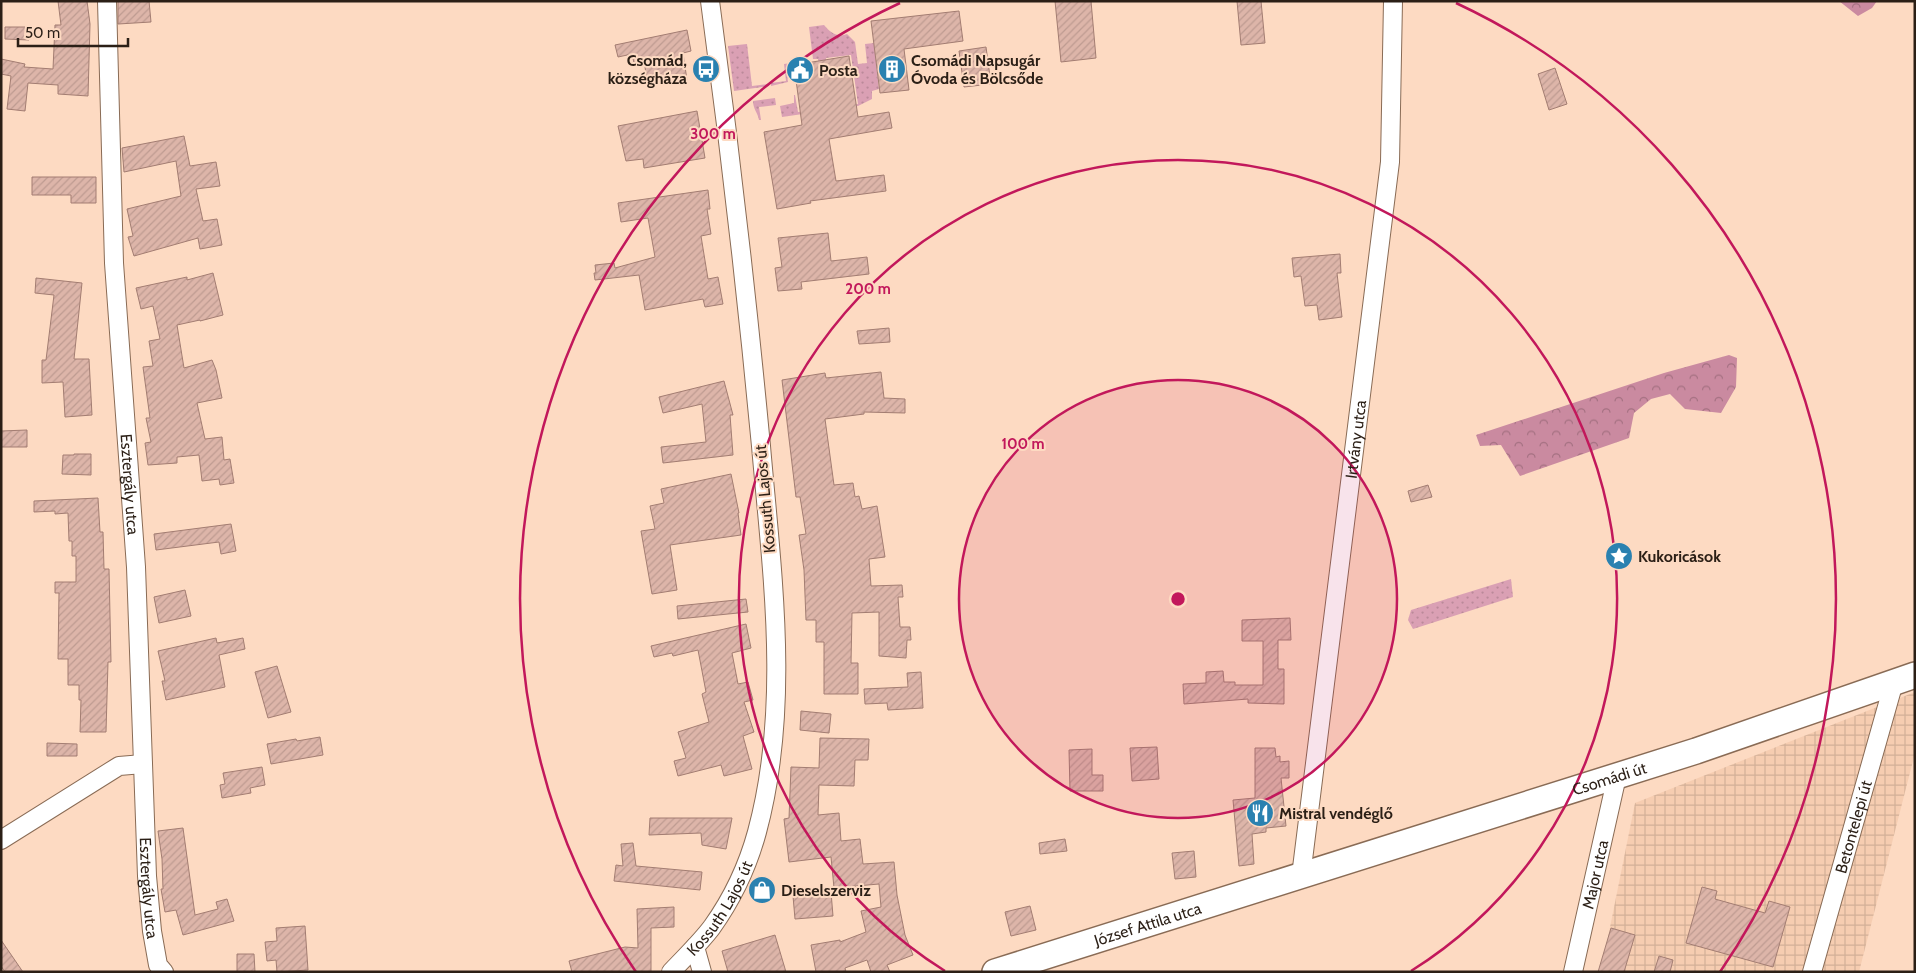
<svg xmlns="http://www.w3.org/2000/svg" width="1916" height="973" font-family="Cabin,sans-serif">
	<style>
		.industrial { fill: url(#industrial-grid) }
		.grass { fill: url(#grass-dots) }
		.forest { fill: url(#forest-crowns) }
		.building { fill: url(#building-hatch); stroke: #a37d72 }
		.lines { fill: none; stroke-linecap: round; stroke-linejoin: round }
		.street-casing { stroke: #896b55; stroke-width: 20 }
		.secondary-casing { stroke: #896b55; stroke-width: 28 }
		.street { stroke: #fff; stroke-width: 18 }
		.secondary { stroke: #fff; stroke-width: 25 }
		.ring { fill: none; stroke: #c2185b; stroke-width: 2.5 }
		.labels { text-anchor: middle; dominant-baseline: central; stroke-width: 4; stroke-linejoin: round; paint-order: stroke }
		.poi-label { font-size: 16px; font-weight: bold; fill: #2b1f16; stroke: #fddac2; text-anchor: start }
		.street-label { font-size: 16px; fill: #2b1f16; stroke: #fddac2 }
		.centre { fill: #c2185b; stroke: #fddac2; stroke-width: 2.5 }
		.ring-label { font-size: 15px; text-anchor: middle; font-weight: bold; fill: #c2185b; stroke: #fddac2; stroke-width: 4; stroke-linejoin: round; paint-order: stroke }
	</style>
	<defs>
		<pattern id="industrial-grid" width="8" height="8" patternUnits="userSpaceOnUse" patternTransform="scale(1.25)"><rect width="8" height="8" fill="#f6cdb1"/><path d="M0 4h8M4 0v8" fill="none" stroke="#d3b098"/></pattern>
		<pattern id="grass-dots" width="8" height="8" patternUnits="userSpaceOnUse" patternTransform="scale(1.25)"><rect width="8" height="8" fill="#daa0b4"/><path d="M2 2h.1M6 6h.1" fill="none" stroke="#bb899a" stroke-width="1.8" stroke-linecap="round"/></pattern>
		<pattern id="forest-crowns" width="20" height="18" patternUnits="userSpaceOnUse" patternTransform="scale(1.25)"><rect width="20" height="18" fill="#ca8aa0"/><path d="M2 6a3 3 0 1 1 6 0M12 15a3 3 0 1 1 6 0" fill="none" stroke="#a47081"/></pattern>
		<pattern id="building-hatch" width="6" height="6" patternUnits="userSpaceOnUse" patternTransform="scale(1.25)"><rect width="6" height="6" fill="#ddb5a9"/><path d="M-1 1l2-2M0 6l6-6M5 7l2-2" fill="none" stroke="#be9b91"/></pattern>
	</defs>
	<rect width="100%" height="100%" fill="#fddac2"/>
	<path class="industrial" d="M1915 692V753L1859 972H1601L1635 803Z"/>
	<path class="grass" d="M824 25C830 32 837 38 847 34L855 42 858 64 867 63 865 44 874 43 879 89 872 91V99L858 106 782 117 780 106 794 103V95H795L798 112 858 104 851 55 826 58 829 83 821 84 818 59H813L809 27Z
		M747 44 752 86 769 84V86L734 91 728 46Z
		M791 63 793 75H787L788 82 771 86V83L786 81 784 64Z
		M775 98 776 105 759 107 761 120H759C758 113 753 109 753 101Z
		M1511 579 1513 597 1413 629 1408 620 1411 610Z"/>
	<path class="forest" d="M1839 1H1877L1872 8 1858 16Z
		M1729 355 1737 358 1736 387 1721 413 1685 409 1670 394 1651 399 1634 413 1629 438 1520 476 1501 445 1480 446 1476 435 1664 373Z"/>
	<path class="building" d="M58 1H87L90 24 88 96 58 94V85L28 83 25 111 7 109 11 76 1 74V59L25 64 24 67 53 69 55 25H61Z
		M118 1H149L151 22 118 24Z
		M1055 1H1091L1096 58 1061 62Z
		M1237 1H1261L1265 43 1241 45Z
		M959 11 963 41 904 49 909 90 880 93 871 21Z
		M5 27H30L29 40 5 39Z
		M687 30 691 51 683 53 687 80 648 86 644 61 634 63 632 54 618 57 615 45Z
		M986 47 991 84 964 87 959 51Z
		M849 56 858 117 889 112 892 128 829 139 836 181 884 175 886 191 810 201 811 203 777 209 764 132 802 125 794 65Z
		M1555 68 1567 104 1549 110 1538 74Z
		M697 111 705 158 644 168 643 159 626 161 618 126Z
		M184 136 190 166 216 162 220 186 196 189 203 221 217 219 222 245 200 249 198 238 134 256 128 237 133 236 127 209 181 196 176 161 124 172 122 148Z
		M32 177H96V203H71V195H32Z
		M708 190 710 209H707L711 234 701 236 708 279 718 277 723 304 705 307 703 299 645 310 639 275 595 280 594 273H596L595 265 614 263 615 268 655 257 648 218 621 222 618 203Z
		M828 233 831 261 867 257 869 274 801 282 802 289 778 291 775 268 782 267 778 238Z
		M1340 254 1341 273H1337L1342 317 1319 320 1317 305 1305 306 1301 276 1294 277 1292 258Z
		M213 273 223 315 200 321V320L177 325 184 368 212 360 216 370 222 398 197 403 205 439 222 437 224 460 230 459 234 483 220 485 219 479 202 481 199 455 177 457V463L148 465 145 443 151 442 146 418H150L143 367 153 366 149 341 160 339 153 306 141 309 136 288 187 277V280Z
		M36 278 82 283 74 359H89L92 415 65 417 63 382 42 383V360H46L54 295 35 293Z
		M889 328 890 342 859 344 857 331Z
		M881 372 884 398 905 399V413L864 412V414L825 419 834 485 853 483 855 497 859 496 862 509 877 506 885 557 869 559 871 586 902 585 903 597H898L900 627H910L911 640H907L906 658 879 656V612L852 613 851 663H858V694H824V642H816V620H806L804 570 799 535 806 534 800 497H796L782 380 825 373 826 378Z
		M724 381 733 415H730L733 455 663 463 661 447 706 442 702 404 663 413 659 397Z
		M27 430V447H1V431Z
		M74 454H91V475L62 474 63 455H74Z
		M731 474 739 513H738L741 535 670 545 677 590 652 594 641 531 655 529 650 506 664 503 661 489Z
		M1428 485 1432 497 1411 502 1408 491Z
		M98 498 100 532H103L104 569H109L111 662H108L106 732H80L81 700H79V685H68V659H58L59 593H55V582H76V556H72V541H69L68 513 55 514V511L34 512V501Z
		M231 524 236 551 221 554 219 542 156 550 154 534Z
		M185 590 191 616 159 623 154 597Z
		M746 599 748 612 678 619 677 606Z
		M1290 618 1291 640H1278V669H1284V704L1248 703V699L1184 704 1183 684 1206 683V672L1223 671 1224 682H1235V685H1263V641H1242V620Z
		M746 624 751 648 732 653 738 684 748 682 753 700 744 702 754 732 743 736 752 769 724 776 721 765 678 776 674 761 686 758 678 732 709 722 702 694 706 692 698 650 673 656 672 653 654 657 651 646Z
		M216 638 217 643 243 638 245 649 219 655 225 687 166 700 162 681H165L158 651Z
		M277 666 291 712 268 718 255 672Z
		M921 672 923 708 888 710 887 703 865 704 864 689 908 687 907 673Z
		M801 711 831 714 829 733 800 730Z
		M320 737 323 755 271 764 267 744 296 739 297 741Z
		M820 738 869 739 868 760H855L854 786 819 785 818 815 839 813 841 841 860 839 863 864 894 862 897 895 905 935 913 955 887 965 890 972H871L867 960 845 968 846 972H816L811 945 840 940V942L866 932 861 911 881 907 879 884 834 888 831 857 789 862 784 819 789 818 791 767 819 768Z
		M47 743 77 744V756H47Z
		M1157 747 1159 779 1132 781 1130 748Z
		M1255 748H1275L1276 757 1280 756V762L1289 761V778H1281L1286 826 1266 828V832L1252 834 1254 864 1239 866 1233 800 1255 798Z
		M1092 749V775H1103V791H1070L1069 750Z
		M262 767 265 785 250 788 251 793 222 798 220 785 225 784 223 773Z
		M650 818H732L726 849 702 845 701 833 649 835Z
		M183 828 195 915 218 909 216 902 227 899 234 921 183 935 176 910 165 912 161 889H163L162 859 158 831Z
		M1065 839 1067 851 1040 854 1039 843Z
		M633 843 636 866 702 872 700 890 614 881 616 865 623 866 621 844Z
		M1194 851 1196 877 1175 879 1172 853Z
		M1702 887 1717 891 1715 899 1765 913 1769 901 1790 907 1773 967 1686 943Z
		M831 892 833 916 795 919 793 896Z
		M1030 906 1036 930 1011 936 1005 912Z
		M674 907V927L651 928V972H572L569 961 625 947 638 948 637 909Z
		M305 926 308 970 277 972 276 960 267 961 265 942 277 941 276 928Z
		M1611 928 1635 935 1624 972H1598Z
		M775 935 786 972H728L722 951Z
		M1 940 23 972H5L1 966Z
		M237 954H254L255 972H237Z
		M1659 956 1673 960 1670 972H1654Z"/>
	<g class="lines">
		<g class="street-casing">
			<g id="street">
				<path id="s1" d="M107 1 114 263 136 567 147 876 152 931 158 965 164 972"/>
				<path d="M1 840 119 766 143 764"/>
				<path id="s2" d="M1301 876 1390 162 1393 1"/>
				<path d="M695 947 702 972"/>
				<path id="s3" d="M671 972C685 957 700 943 712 927 732 899 748 865 757 832 791 706 772 574 761 446 747 297 730 149 710 1"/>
				<path id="s4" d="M1573 972 1617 776"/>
				<path id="s5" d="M1812 972 1894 682"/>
			</g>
		</g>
		<g class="secondary-casing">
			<g id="secondary">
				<path id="s6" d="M995 972 1696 751 1915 675"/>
			</g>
		</g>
		<use href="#street" class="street"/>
		<use href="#secondary" class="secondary"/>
	</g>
	<circle cx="1178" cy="599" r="219" fill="#c2185b" fill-opacity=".12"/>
	<g class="ring">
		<circle cx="1178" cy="599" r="219"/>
		<path d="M945 971A439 439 0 1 1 1411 971"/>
		<path d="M636 972A658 658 0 0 1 900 3M1456 3A658 658 0 0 1 1720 972"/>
	</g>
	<defs>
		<g id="bus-disc" transform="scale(1.4375)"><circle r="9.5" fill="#2a81b0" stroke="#fddac2"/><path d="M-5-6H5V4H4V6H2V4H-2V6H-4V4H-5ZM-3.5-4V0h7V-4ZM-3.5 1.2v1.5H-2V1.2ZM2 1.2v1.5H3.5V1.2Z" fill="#fff"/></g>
		<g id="building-disc" transform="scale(1.4375)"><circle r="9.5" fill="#2a81b0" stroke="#fddac2"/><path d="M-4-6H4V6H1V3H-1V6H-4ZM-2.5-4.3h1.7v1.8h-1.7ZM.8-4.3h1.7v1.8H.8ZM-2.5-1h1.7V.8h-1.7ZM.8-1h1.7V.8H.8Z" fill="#fff"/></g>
		<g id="civic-disc" transform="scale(1.4375)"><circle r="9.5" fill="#2a81b0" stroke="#fddac2"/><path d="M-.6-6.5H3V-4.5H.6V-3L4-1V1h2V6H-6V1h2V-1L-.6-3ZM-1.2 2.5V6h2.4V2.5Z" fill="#fff"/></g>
		<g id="sight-disc" transform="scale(1.4375)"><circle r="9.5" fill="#2a81b0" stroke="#fddac2"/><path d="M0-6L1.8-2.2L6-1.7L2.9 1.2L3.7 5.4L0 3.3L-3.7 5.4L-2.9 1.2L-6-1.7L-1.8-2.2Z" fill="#fff"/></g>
		<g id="restaurant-disc" transform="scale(1.4375)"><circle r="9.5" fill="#2a81b0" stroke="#fddac2"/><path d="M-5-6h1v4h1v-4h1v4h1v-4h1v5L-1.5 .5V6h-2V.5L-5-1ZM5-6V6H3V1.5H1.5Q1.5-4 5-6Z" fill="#fff"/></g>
		<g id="shop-disc" transform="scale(1.4375)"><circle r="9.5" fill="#2a81b0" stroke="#fddac2"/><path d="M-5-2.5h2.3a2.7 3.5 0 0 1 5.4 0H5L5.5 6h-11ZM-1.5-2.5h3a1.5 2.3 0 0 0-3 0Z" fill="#fff"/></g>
	</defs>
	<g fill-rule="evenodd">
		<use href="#bus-disc" x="706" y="69"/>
		<use href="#building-disc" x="892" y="69"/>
		<use href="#civic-disc" x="800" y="70"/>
		<use href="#sight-disc" x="1619" y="556"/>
		<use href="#restaurant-disc" x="1260" y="813"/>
		<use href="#shop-disc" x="762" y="890"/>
	</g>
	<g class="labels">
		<g class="poi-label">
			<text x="687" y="60" text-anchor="end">Csomád,<tspan x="687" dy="18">községháza</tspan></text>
			<text x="911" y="60">Csomádi Napsugár<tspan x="911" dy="18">Óvoda és Bölcsőde</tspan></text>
			<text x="819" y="70">Posta</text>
			<text x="1638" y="556">Kukoricások</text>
			<text x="1279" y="813">Mistral vendéglő</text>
			<text x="781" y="890">Dieselszerviz</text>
		</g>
		<g class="street-label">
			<text stroke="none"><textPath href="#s2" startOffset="440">Irtvány utca</textPath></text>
			<text stroke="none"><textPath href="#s1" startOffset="484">Esztergály utca</textPath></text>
			<text transform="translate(765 499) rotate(-95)">Kossuth Lajos út</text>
			<text stroke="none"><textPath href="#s6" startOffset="644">Csomádi út</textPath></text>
			<text stroke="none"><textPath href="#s5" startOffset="151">Betontelepi út</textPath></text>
			<text stroke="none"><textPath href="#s4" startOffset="100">Major utca</textPath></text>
			<text stroke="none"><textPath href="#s1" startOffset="888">Esztergály utca</textPath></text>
			<text stroke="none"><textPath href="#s3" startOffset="81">Kossuth Lajos út</textPath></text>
			<text stroke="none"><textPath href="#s6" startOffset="160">József Attila utca</textPath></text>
		</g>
	</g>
	<circle cx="1178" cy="599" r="8" class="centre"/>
	<g class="ring-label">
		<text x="713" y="139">300 m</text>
		<text x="868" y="294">200 m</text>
		<text x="1023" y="449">100 m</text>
	</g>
	<rect width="1916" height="973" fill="none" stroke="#2b1f16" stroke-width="5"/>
	<path d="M18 38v8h110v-8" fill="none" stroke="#2b1f16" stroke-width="2.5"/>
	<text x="25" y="38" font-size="15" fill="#2b1f16" stroke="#fddac2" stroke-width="4" paint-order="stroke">50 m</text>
</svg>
